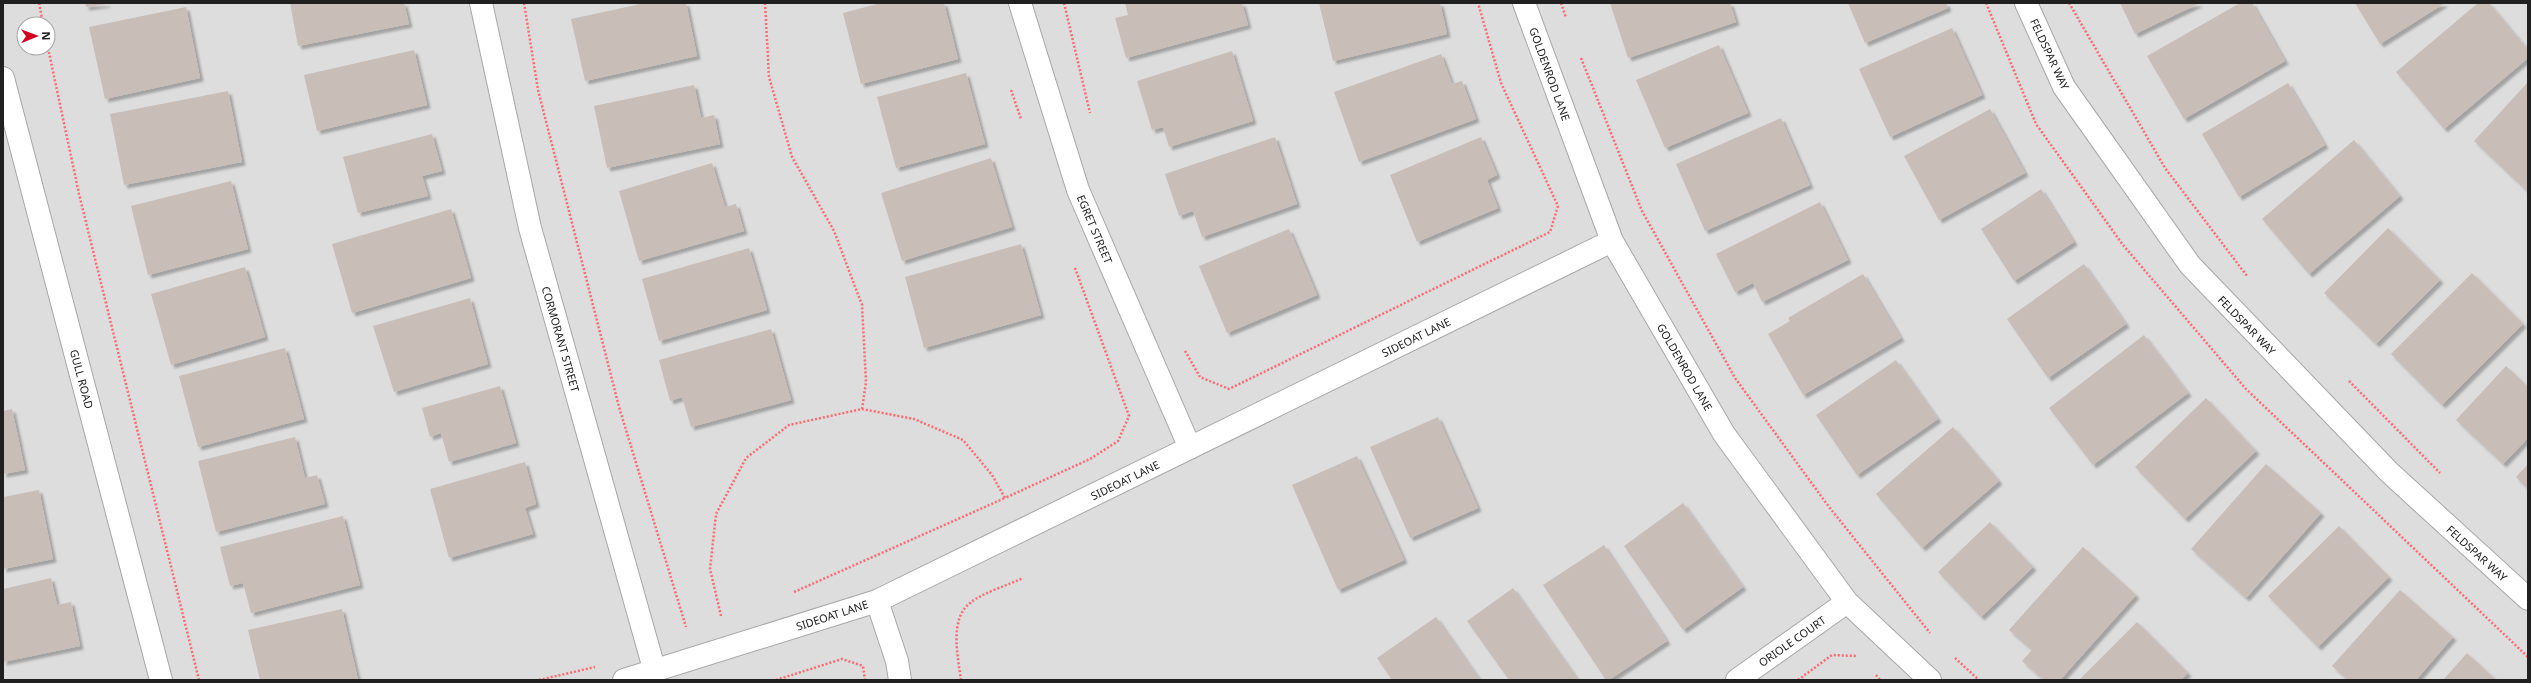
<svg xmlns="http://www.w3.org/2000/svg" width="2531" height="683" font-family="'Noto Sans',sans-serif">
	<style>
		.residential { fill: #dedddd; fill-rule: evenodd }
		.building { fill: #c9bdb8; filter: url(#shadow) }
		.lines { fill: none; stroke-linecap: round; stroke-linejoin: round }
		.minor-casing { stroke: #a7a7a7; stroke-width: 24 }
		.path { stroke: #ff696f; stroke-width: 2.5; stroke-dasharray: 2 2; stroke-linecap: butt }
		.minor { stroke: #fff; stroke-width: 22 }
		.labels { text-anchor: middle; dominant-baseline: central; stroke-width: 3.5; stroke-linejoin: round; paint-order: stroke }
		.street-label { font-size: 11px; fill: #202020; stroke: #fff }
	</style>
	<defs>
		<filter id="shadow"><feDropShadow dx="3.5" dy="3.5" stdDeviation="1" flood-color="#0004"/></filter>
	</defs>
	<rect width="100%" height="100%" fill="#f1ece5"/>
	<path class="residential" d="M3 3H2528V680H3ZM24 24H48V48H24Z"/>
	<path class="building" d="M85 3H107V4L86 7Z
		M290 3H404L409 24 298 46Z
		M645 3H686L697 56 585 81 571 19Z
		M881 3H944L958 59 861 84 843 13Z
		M1125 3H1242L1248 25 1126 58 1115 18 1128 15Z
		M1319 3H1440L1447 34 1333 61Z
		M1610 3H1730L1736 22 1628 58Z
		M1848 3H1946L1948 8 1865 43Z
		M2120 3H2200L2135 34Z
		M2240 3H2252L2285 61 2184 119 2147 56Z
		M2355 3H2445L2380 44Z
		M2478 3H2489L2528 50V58L2444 129 2396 72Z
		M186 7 200 78 105 99 89 27Z
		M1952 28 1982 95 1890 137 1859 69Z
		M1719 45 1748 113 1665 148 1636 80Z
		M414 50 427 105 317 131 304 75Z
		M1232 51 1253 121 1169 147 1163 127 1152 130 1137 81Z
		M1441 54 1452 84 1462 81 1476 119 1359 162 1334 92Z
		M966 73 985 144 896 168 877 97Z
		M2528 82V189L2527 191 2474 141Z
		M2288 83 2325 145 2239 197 2202 134Z
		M694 85 701 118 714 115 720 144 607 168 594 106Z
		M228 91 242 162 124 185 110 114Z
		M1990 109 2025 173 1939 220 1904 156Z
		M1781 118 1810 185 1705 231 1676 164Z
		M432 134 442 171 422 176 428 196 358 213 343 157Z
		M1275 137 1297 204 1202 237 1193 211 1179 216 1165 174Z
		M1481 137 1497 175 1487 180 1498 208 1417 242 1390 175Z
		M2354 140 2400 196 2309 274 2262 219Z
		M991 158 1012 227 902 261 881 193Z
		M712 163 725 207 736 204 744 231 639 261 619 191Z
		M231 181 248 249 148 275 131 206Z
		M2041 189 2074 242 2014 281 1981 229Z
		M1820 202 1848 260 1762 302 1753 283 1735 292 1716 254Z
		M451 209 471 278 352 313 332 244Z
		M2388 228 2440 280 2376 344 2324 293Z
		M1289 229 1317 295 1227 333 1199 266Z
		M1021 244 1041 315 924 348 905 277Z
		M749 248 767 310 659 341 642 279Z
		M2084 264 2126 324 2048 378 2007 319Z
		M245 267 265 337 171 365 151 294Z
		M2472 273 2523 324 2442 405 2391 354Z
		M1863 274 1901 338 1803 395 1768 334 1790 321 1788 318Z
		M470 298 488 364 394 392 373 326Z
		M771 329 791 400 691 427 682 397 670 401 659 360Z
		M2144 335 2188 393 2093 465 2049 408Z
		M285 348 304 419 198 447 179 376Z
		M1896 360 1938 419 1857 475 1816 415Z
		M2506 366 2528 387V438L2503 464 2456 420Z
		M500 386 516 443 449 462 441 433 430 437 422 408Z
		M2206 398 2256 451 2185 519 2135 467Z
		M12 409 25 470 3 474V411Z
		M1438 417 1478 508 1410 538 1370 447Z
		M1953 427 1999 481 1922 548 1876 494Z
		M295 437 305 478 317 475 325 504 216 532 198 461Z
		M1357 456 1404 560 1338 590 1292 485Z
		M525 462 536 504 525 508 533 534 449 558 430 489Z
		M2266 464 2321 513 2246 598 2191 549Z
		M2528 464V489L2516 477Z
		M39 490 53 559 3 569V497Z
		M1683 503 1743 587 1683 630 1624 546Z
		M343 516 360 585 251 613 243 583 230 586 220 547Z
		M1990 522 2033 567 1981 617 1938 572Z
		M2339 526 2389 577 2318 647 2268 596Z
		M1604 545 1667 641 1609 680H1606L1543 585Z
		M2083 547 2136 595 2060 680H2044L2022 661 2032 650 2009 630Z
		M51 578 57 605 71 602 80 646 3 662V589Z
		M1513 588 1578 680H1509L1467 621Z
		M2400 590 2453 637 2416 680H2348L2332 666Z
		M342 609 358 680H260L248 630Z
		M1436 617 1480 680H1392L1377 658Z
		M2137 622 2188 673 2181 680H2079Z
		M2467 653 2496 680H2443Z"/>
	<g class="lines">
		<g class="minor-casing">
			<path id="minor" d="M481 3 530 228 655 672
				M1020 3 1078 190 1190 448
				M1524 3 1612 241 1724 434 1847 602 1930 680
				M2026 3 2064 87 2190 265 2389 472 2528 599
				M3 78 161 680
				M877 601 897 661 900 680
				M624 680 877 601 1612 241
				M1737 680 1847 602"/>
		</g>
		<path class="path" d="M39 3 43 24
			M524 3 538 90 619 407 686 627
			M765 3 769 77 792 157 834 231 862 305 866 382 862 409
			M1064 3 1090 113
			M1561 3 1566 18
			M1986 3 2036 124 2123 245 2246 389 2528 657
			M2069 3 2165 168 2247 276
			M48 48 79 194 199 680
			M1581 58 1642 211 1735 378 1829 507 1930 633
			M1011 90 1021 119
			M1185 351 1200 377 1229 389 1550 232 1558 206 1501 83 1478 3
			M2349 381 2440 473
			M794 592 1005 498
			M721 616 710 569 716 514 746 458 789 425 862 409 914 419 963 440 992 475 1005 498 1090 459 1118 441 1129 416 1075 268
			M1955 658 1979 680
			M1876 675 1880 680
			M539 680 595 667
			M776 680 842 659 863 666 865 680
			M961 680C958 658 949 619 970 603 982 593 1008 585 1023 578
			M1798 680 1832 655 1857 656"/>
		<use href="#minor" class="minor"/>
	</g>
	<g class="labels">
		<g class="street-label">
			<text transform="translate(2050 54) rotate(65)">FELDSPAR WAY</text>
			<text transform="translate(1550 74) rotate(70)">GOLDENROD LANE</text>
			<text transform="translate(1095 229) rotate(67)">EGRET STREET</text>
			<text transform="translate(2247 325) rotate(46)">FELDSPAR WAY</text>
			<text transform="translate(1416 337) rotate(-26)">SIDEOAT LANE</text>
			<text transform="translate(561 339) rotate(74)">CORMORANT STREET</text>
			<text transform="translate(1685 367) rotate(60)">GOLDENROD LANE</text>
			<text transform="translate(82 379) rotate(75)">GULL ROAD</text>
			<text transform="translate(1125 480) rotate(-26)">SIDEOAT LANE</text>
			<text transform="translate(2477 553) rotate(42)">FELDSPAR WAY</text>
			<text transform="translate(832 615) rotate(-18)">SIDEOAT LANE</text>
			<text transform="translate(1792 641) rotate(-35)">ORIOLE COURT</text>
		</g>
	</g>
	<rect width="2531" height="683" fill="none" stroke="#202020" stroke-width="8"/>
	<g transform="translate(36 36) rotate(89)"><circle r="19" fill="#ffffff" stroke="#a6a6a6"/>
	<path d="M0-3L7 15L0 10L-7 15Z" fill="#d0001e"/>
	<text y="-6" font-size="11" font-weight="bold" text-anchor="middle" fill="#202020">N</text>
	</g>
</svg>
